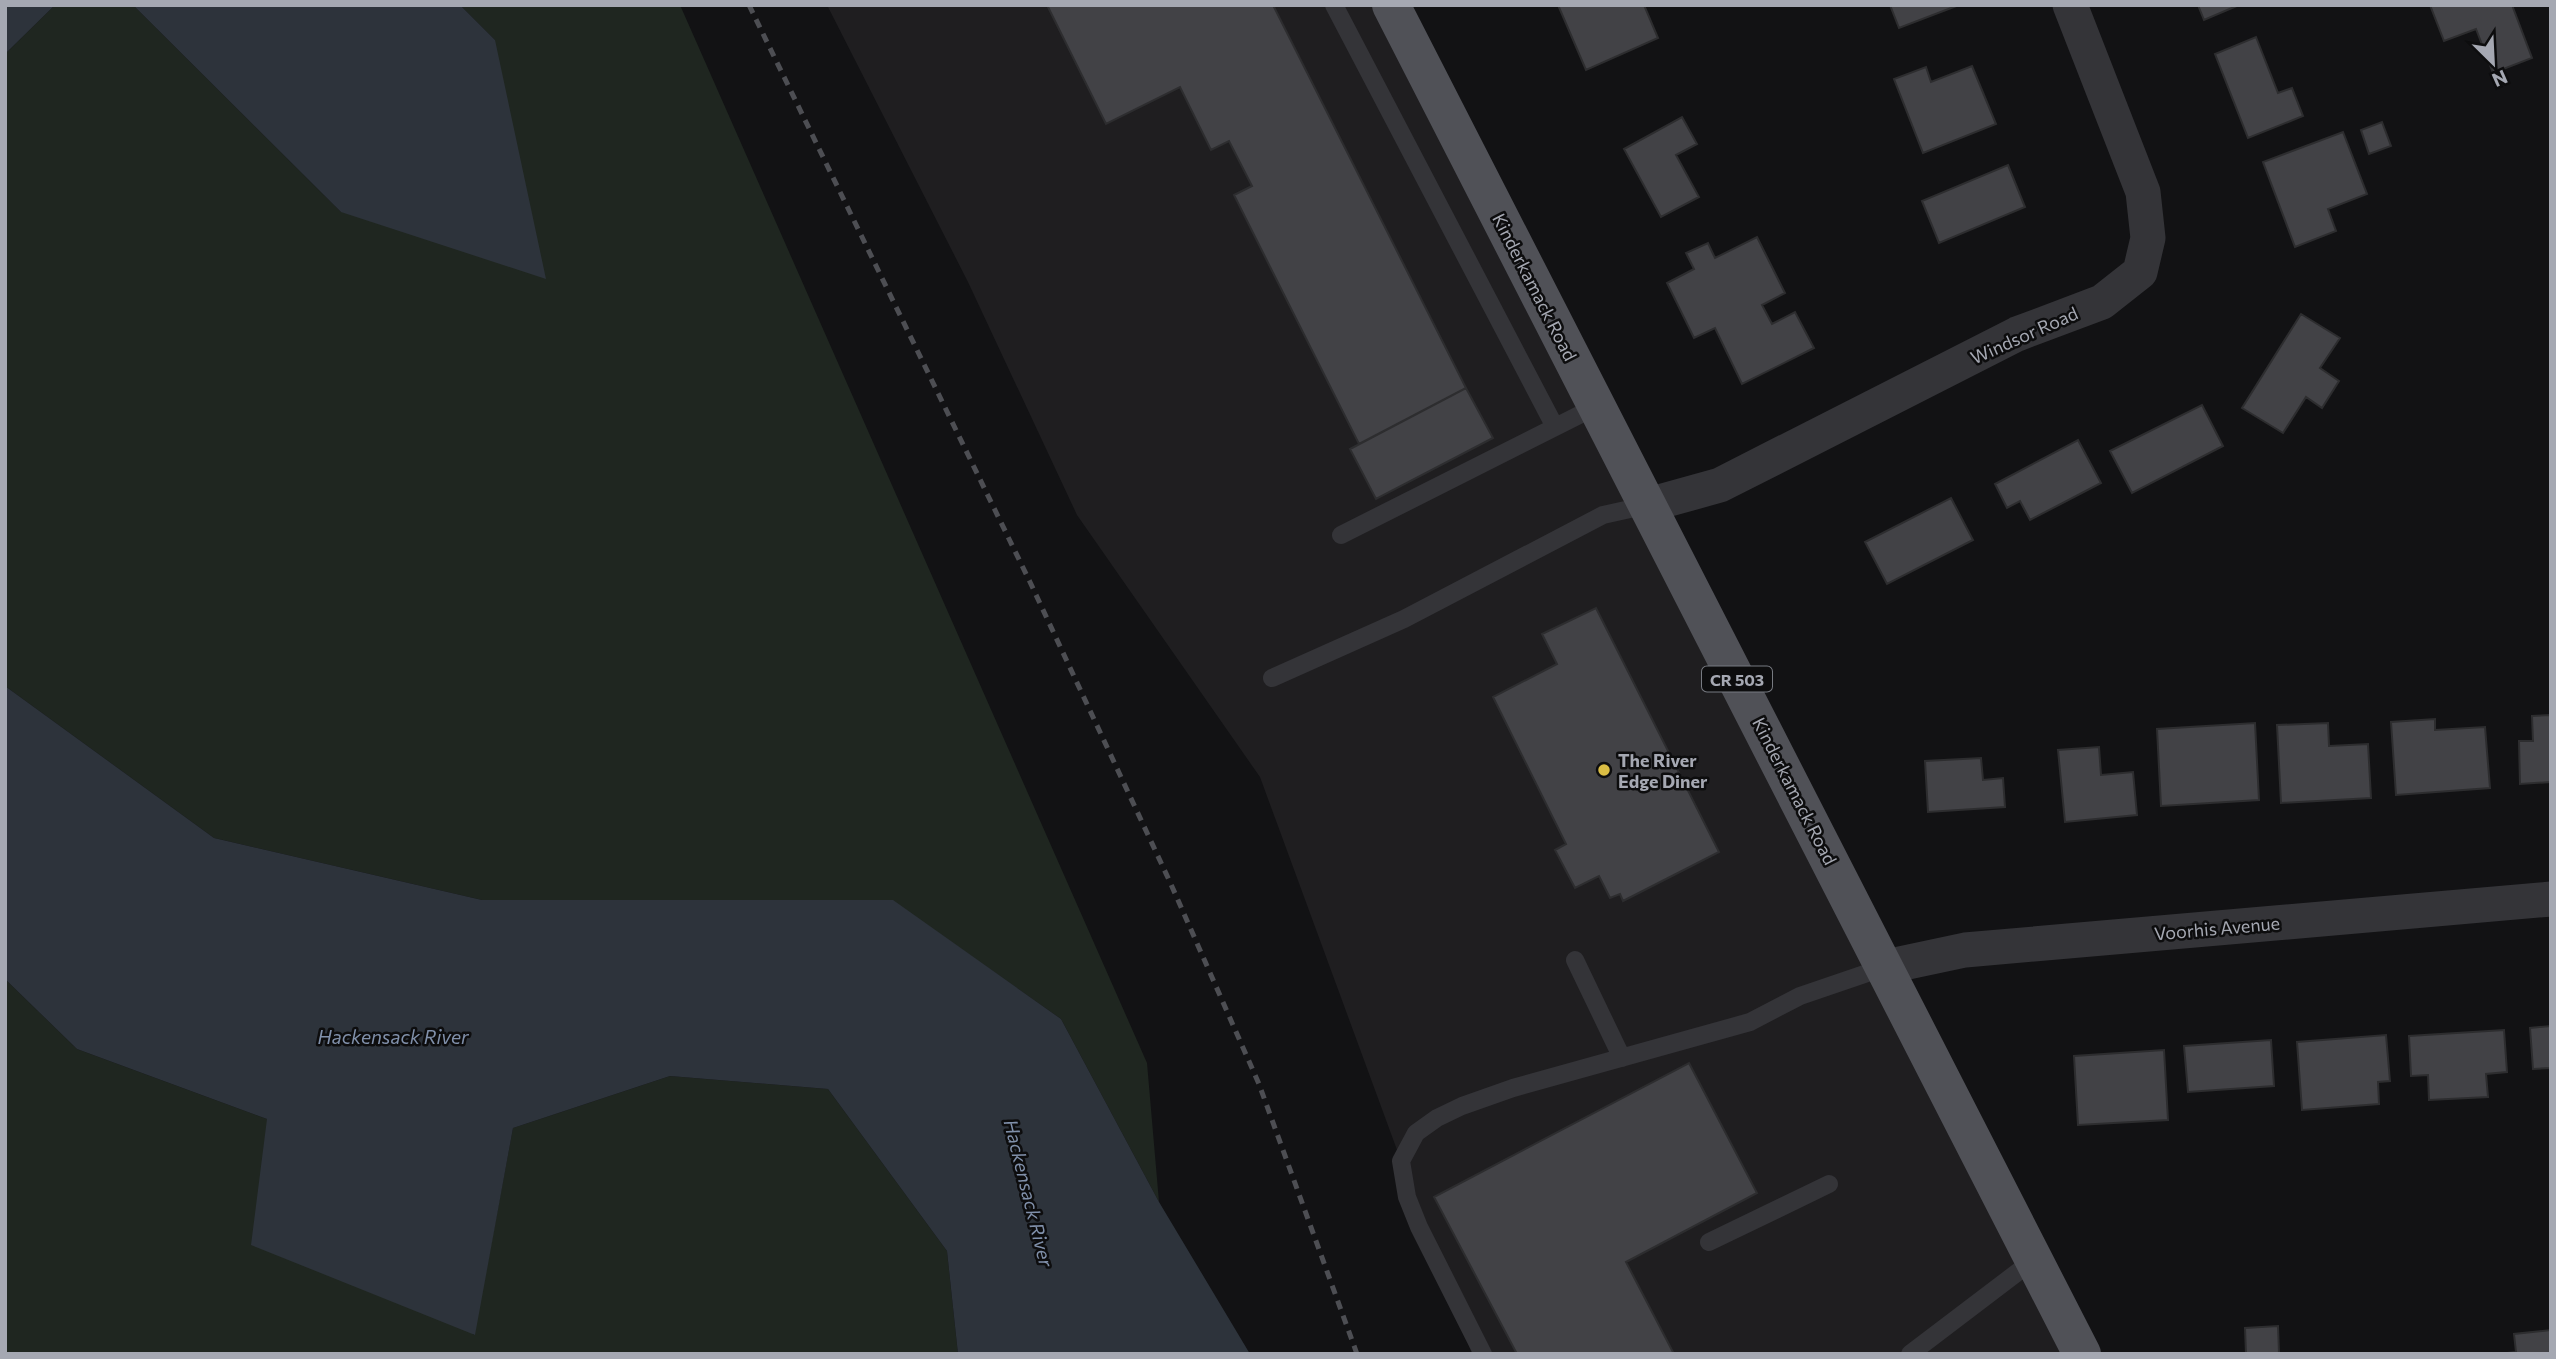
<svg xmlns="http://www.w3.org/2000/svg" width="2556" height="1359" font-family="Commissioner,sans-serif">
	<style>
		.built { fill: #1f1e20 }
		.green { fill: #1f2620 }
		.water { fill: #2d333b }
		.building { fill: #424246; stroke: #2d2d2f; stroke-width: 2 }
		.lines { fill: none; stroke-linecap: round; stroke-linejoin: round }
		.service { stroke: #343438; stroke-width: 18 }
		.minor { stroke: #343438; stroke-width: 35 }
		.primary { stroke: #505157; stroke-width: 38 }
		.rail { stroke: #4d4e53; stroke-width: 5; stroke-dasharray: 9 7; stroke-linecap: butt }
		.poi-dot { fill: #dabd44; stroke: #0d0d0e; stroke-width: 2.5 }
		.labels { text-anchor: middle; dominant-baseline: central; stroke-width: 5; stroke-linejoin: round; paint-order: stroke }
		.shield { fill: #0d0d0e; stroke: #777a81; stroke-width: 2 }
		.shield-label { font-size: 16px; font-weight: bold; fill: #a5a8b2 }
		.street-label { font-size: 18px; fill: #a5a8b2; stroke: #0d0d0e }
		.poi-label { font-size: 18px; font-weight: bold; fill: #a5a8b2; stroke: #0d0d0e; text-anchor: start }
		.water-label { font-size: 19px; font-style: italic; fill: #8090aa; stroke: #0d0d0e }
	</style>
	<rect width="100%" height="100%" fill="#121214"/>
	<path class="built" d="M827 5H1391L2082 1354H1472L1260 777 1077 515 968 282Z"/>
	<path class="green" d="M55 5H133L341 212 495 40 460 5H680L1147 1063 1159 1202 1061 1019 893 901 482 900 214 838 5 686V54Z
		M5 979 77 1049 267 1119 474 1335 513 1128 670 1076 828 1089 947 1251 958 1354H5Z"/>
	<path class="water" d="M5 5H55L5 54Z
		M133 5H460L495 40 546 279 341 212Z
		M5 686 214 838 482 900H893L1061 1019 1159 1202 1250 1354H958L947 1251 828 1089 670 1076 513 1128 475 1335 251 1245 267 1119 77 1049 5 979Z"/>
	<path class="building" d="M1047 5H1273L1466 388 1359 444 1234 195 1252 186 1229 141 1211 150 1180 87 1106 124Z
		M1558 5H1644L1658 38 1586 70Z
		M1890 5H1959L1899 28Z
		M2198 5H2239L2204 20Z
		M2430 5H2512L2532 58 2493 73 2476 29 2444 41Z
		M2256 37 2278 93 2292 88 2303 116 2248 138 2215 54Z
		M1972 66 1996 124 1923 153 1894 79 1926 67 1931 82Z
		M1682 117 1697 144 1676 155 1699 197 1661 217 1624 149Z
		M2382 122 2391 146 2369 154 2361 130Z
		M2343 132 2367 194 2328 209 2336 231 2295 247 2263 162Z
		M2008 165 2025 207 1939 243 1922 201Z
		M1757 237 1785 293 1762 305 1772 324 1795 312 1814 348 1742 384 1715 328 1694 338 1667 283 1694 269 1686 253 1708 243 1715 258Z
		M2301 314 2340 338 2320 368 2339 381 2322 408 2306 397 2283 433 2242 408Z
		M1466 388 1493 438 1376 499 1350 449Z
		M2202 405 2223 446 2132 493 2110 451Z
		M2078 440 2101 483 2030 520 2020 501 2007 508 1995 484Z
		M1951 498 1973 540 1887 584 1865 542Z
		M1596 608 1719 852 1623 901 1620 894 1610 898 1599 876 1575 888 1555 850 1566 844 1493 697 1557 664 1542 634Z
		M2551 715V782L2520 784 2519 741H2533L2532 716Z
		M2435 719V730L2485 727 2490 788 2396 795 2391 722Z
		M2255 723 2259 800 2161 806 2157 729Z
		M2328 723 2329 746 2368 744 2371 798 2281 803 2277 725Z
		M2099 747 2101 775 2133 772 2137 815 2065 822 2058 750Z
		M1981 758 1983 780 2003 778 2005 807 1928 812 1925 761Z
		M2551 1026V1068L2533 1069 2530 1028Z
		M2504 1030 2507 1072 2486 1074 2488 1097 2429 1100 2428 1075 2411 1076 2409 1036Z
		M2386 1035 2390 1081 2378 1082 2379 1104 2302 1110 2297 1042Z
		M2271 1040 2274 1086 2188 1092 2184 1046Z
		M2164 1050 2168 1120 2078 1125 2074 1056Z
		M1689 1063 1757 1193 1626 1262 1674 1354H1517L1434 1197Z
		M2278 1326 2279 1353 2297 1354H2246L2245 1328Z
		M2551 1330V1354H2498L2516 1352 2514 1334Z"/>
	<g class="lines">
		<path class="service" d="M1334 5 1555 427
			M1341 535 1597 406
			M1272 678 1404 619 1603 515 1648 505
			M1575 960 1622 1058
			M1709 1242 1829 1184
			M1483 1354 1419 1227 1407 1197 1401 1161 1416 1133 1437 1118 1462 1106 1513 1088 1750 1022 1800 996 1885 967
			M1910 1354 2035 1259"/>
		<path class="minor" d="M1648 505 1720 485 2017 334 2102 302 2140 272 2148 238 2143 192 2070 5
			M1885 967 1965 950 2551 899"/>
		<path class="primary" d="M1391 5 2082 1354"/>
		<path class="rail" d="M749 5 1030 582 1170 882 1259 1084 1357 1354"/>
	</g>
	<circle class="poi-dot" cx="1604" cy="770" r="7"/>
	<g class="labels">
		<rect class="shield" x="1702" y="666.5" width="70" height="25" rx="5"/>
		<g class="shield-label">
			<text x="1737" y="679">CR 503</text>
		</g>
		<g class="street-label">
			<text transform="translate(1535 287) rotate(63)">Kinderkamack Road</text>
			<text transform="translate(2024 335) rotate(-24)">Windsor Road</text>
			<text transform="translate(1795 791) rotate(63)">Kinderkamack Road</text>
			<text transform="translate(2217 928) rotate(-5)">Voorhis Avenue</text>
		</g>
		<g class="poi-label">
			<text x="1618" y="760">The River<tspan x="1618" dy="21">Edge Diner</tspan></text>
		</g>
		<g class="water-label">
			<text x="393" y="1036">Hackensack River</text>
			<text transform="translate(1029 1193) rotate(76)">Hackensack River</text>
		</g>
	</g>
	<rect width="2556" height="1359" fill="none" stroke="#a5a8b2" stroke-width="14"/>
	<g transform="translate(2493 63) rotate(156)" stroke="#0d0d0e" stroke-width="5" paint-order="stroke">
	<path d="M0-5L12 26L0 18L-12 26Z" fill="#a5a8b2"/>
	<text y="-10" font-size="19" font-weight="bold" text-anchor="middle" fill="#a5a8b2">N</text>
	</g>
</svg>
